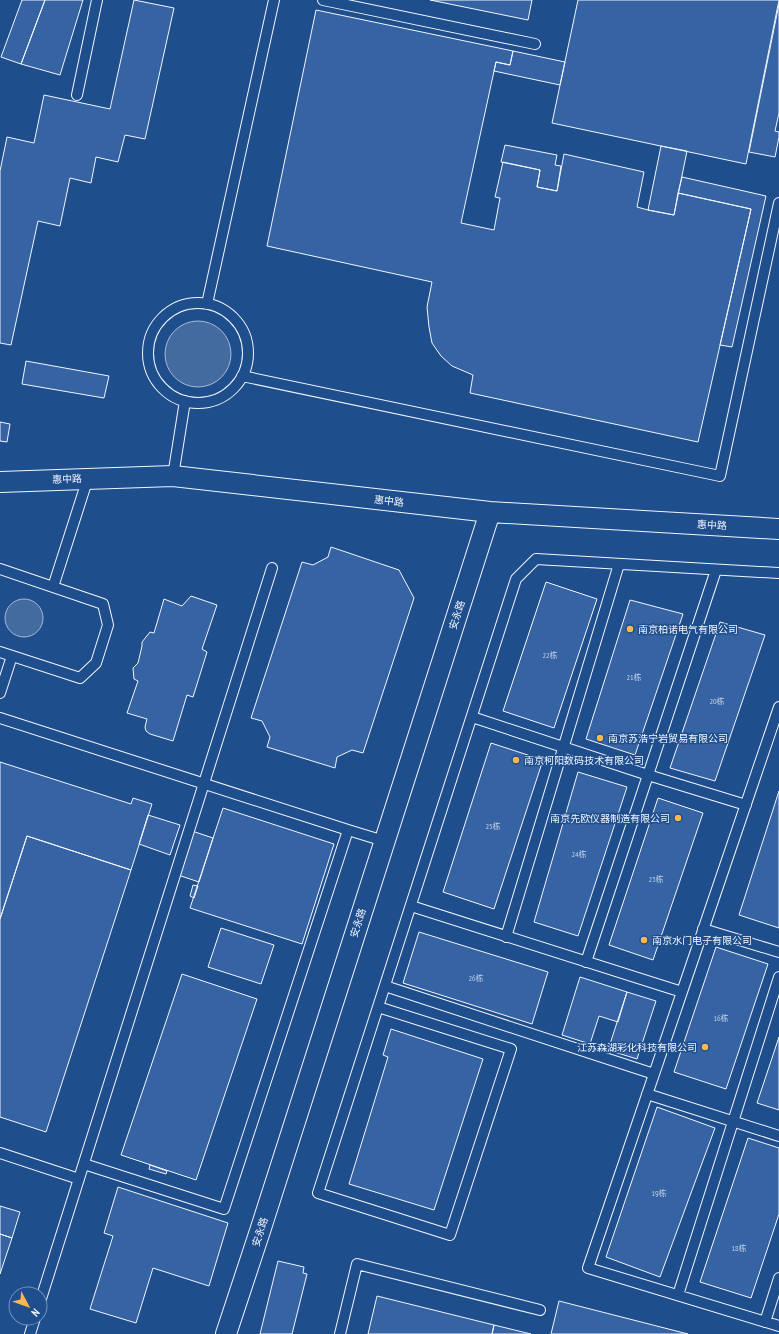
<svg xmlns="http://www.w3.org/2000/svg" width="779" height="1334" font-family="'PT Sans Narrow','Noto Sans SC',sans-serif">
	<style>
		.water { fill: #446ba0; stroke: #a8bbd7 }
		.building { fill: #3563a3; stroke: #f2f6ff }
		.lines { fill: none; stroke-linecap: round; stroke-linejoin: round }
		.service-casing { stroke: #f2f6ff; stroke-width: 12 }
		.minor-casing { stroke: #f2f6ff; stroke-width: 22 }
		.service { stroke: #1f4e8c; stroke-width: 10 }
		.minor { stroke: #1f4e8c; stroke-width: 20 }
		.poi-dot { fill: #ffb74d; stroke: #1f4e8c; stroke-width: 1.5 }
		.labels { text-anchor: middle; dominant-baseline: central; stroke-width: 3; stroke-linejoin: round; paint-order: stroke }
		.number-label { font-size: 8px; fill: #c3d1e8 }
		.street-label { font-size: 10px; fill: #f2f6ff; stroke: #1f4e8c }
		.poi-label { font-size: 10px; fill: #f2f6ff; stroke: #1f4e8c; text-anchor: start }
	</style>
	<rect width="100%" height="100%" fill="#1f4e8c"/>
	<path class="water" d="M165 354a33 33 0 1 1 66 0a33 33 0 1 1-66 0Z
		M5 618a19 19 0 1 1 38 0a19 19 0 1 1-38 0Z"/>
	<path class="building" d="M22 0H45L21 64 1 57Z
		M45 0H83L60 75 21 64Z
		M134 0 174 8 145 139 125 135 118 162 96 157 91 183 70 178 60 226 38 221 11 345 0 343V171L7 137 34 143 44 95 110 109Z
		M430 0H532L528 20Z
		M578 0H779L746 164 552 123Z
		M779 4V113L775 131 779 132V137L775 157 749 152Z
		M316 10 513 51 510 65 496 62 461 223 494 230 500 198 495 197 503 162 540 170 537 187 557 191 564 154 644 172 637 207 648 210 674 215 678 193 751 209 698 442 470 393 473 375 452 366 441 356 432 343 429 327 427 307 432 282 267 246Z
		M513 51 565 62 560 85 494 71 496 62 510 65Z
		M505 145 557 155 555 165 561 166 557 191 537 187 540 170 501 162Z
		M661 146 687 151 674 215 648 210Z
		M682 177 766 196 732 347 720 345 751 209 678 193Z
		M26 361 109 376 104 398 22 384Z
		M0 422 10 424 7 442 0 441Z
		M331 547 399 570 414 598 363 753 352 750 337 757 335 768 267 747 270 737 262 721 251 718 302 562 313 565 328 557Z
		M546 582 597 599 554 728 503 711Z
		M191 596 217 605 202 649 207 652 193 697 187 695 173 741 150 734 146 731 145 727 147 719 127 713 138 681 134 679 133 668 138 663 142 646V642L150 632 154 633 164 599 182 606Z
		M630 600 683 614 635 755 586 739Z
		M720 622 765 635 715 781 670 768Z
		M491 743 543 760 494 909 443 892Z
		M0 762 131 804 133 798 152 804 131 870 27 836 0 919Z
		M578 772 627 787 578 936 534 922Z
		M779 791V928L739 915Z
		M658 798 703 813 653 960 609 945Z
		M223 808 334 844 302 944 190 908Z
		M148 815 180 825 170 855 139 844Z
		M192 831 213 838 199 882 178 875Z
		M27 836 131 870 46 1132 0 1117V919Z
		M193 885 198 886 194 898 190 896Z
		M221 928 274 945 261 984 208 967Z
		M419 932 548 972 532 1024 403 983Z
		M716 947 768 964 726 1089 674 1072Z
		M182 974 257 999 196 1180 121 1155Z
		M580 977 627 992 618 1022 599 1016 590 1044 562 1035Z
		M627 992 656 1001 637 1059 608 1050Z
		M391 1029 483 1059 434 1210 349 1184 388 1057 383 1055Z
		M779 1037V1110L757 1103Z
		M657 1107 715 1128 660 1277 606 1257Z
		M748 1138 779 1148V1214L751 1298 700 1282Z
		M150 1165 167 1171 166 1174 149 1169Z
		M118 1187 228 1223 209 1286 153 1268 136 1323 90 1309 113 1236 104 1233Z
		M0 1206 20 1212 12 1238 0 1234Z
		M0 1234 12 1238 0 1274Z
		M278 1261 304 1267 303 1273 307 1274 292 1334H260Z
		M377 1296 494 1325 492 1334H368Z
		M559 1301 688 1334H551Z
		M494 1325 531 1334H492Z"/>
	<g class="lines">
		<g class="service-casing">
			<path id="service" d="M323 0 535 44
				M77 95 97 0
				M148 353a50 50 0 1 1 100 0a50 50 0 1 1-100 0Z
				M207 304 274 0
				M242 376 720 476 779 203
				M173 476 185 401
				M0 569 103 604 108 625 96 663 80 678 0 652
				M53 587 88 478
				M0 693 12 656
				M472 717 648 775 746 805
				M0 718 348 830 224 1209 84 1164
				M348 830 384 841
				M411 906 682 992 588 1268 779 1326
				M703 929 779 952
				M506 937 619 564
				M586 962 716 570
				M385 986 654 1074
				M682 992 779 707
				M378 1007 511 1049 450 1235 318 1193 516 579 536 559 779 573
				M647 1094 779 1136
				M0 1153 79 1179
				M678 1295 779 977
				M40 1302 272 568
				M765 1322 779 1278
				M30 1334 35 1318
				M340 1334 357 1264 540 1310"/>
		</g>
		<g class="minor-casing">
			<path id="minor" d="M0 482 173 476 490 512 779 529
				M226 1334 260 1231 490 512"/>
		</g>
		<use href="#service" class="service"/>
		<use href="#minor" class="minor"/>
	</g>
	<g class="poi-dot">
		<circle cx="630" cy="629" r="4"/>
		<circle cx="600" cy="738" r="4"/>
		<circle cx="516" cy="760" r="4"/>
		<circle cx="678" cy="818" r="4"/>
		<circle cx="644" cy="940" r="4"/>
		<circle cx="705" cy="1047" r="4"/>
	</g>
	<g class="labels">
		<g class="number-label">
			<text x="550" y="655">22栋</text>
			<text x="634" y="677">21栋</text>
			<text x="717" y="701">20栋</text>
			<text x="493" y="826">25栋</text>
			<text x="579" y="854">24栋</text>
			<text x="656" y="879">23栋</text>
			<text x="476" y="978">26栋</text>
			<text x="721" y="1018">16栋</text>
			<text x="659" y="1193">19栋</text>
			<text x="739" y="1248">18栋</text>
		</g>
		<g class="street-label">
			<text transform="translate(67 479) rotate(-2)">惠中路</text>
			<text transform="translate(389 501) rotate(7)">惠中路</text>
			<text transform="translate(712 525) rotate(3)">惠中路</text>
			<text transform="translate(457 615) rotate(-72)">安永路</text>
			<text transform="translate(358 923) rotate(-72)">安永路</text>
			<text transform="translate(260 1232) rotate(-72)">安永路</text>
		</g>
		<g class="poi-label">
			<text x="638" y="629">南京柏诺电气有限公司</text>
			<text x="608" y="738">南京苏浩宁岩贸易有限公司</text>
			<text x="524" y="760">南京柯阳数码技术有限公司</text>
			<text x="670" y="818" text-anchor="end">南京先欧仪器制造有限公司</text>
			<text x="652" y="940">南京水门电子有限公司</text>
			<text x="697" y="1047" text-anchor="end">江苏森湖彩化科技有限公司</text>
		</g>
	</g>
	<g transform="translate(28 1306) rotate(131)"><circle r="19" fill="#1f4e8c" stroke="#7391ba"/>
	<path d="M0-3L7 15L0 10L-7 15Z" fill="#ffb74d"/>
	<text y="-6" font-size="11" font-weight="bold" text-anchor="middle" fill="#f2f6ff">N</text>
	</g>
</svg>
